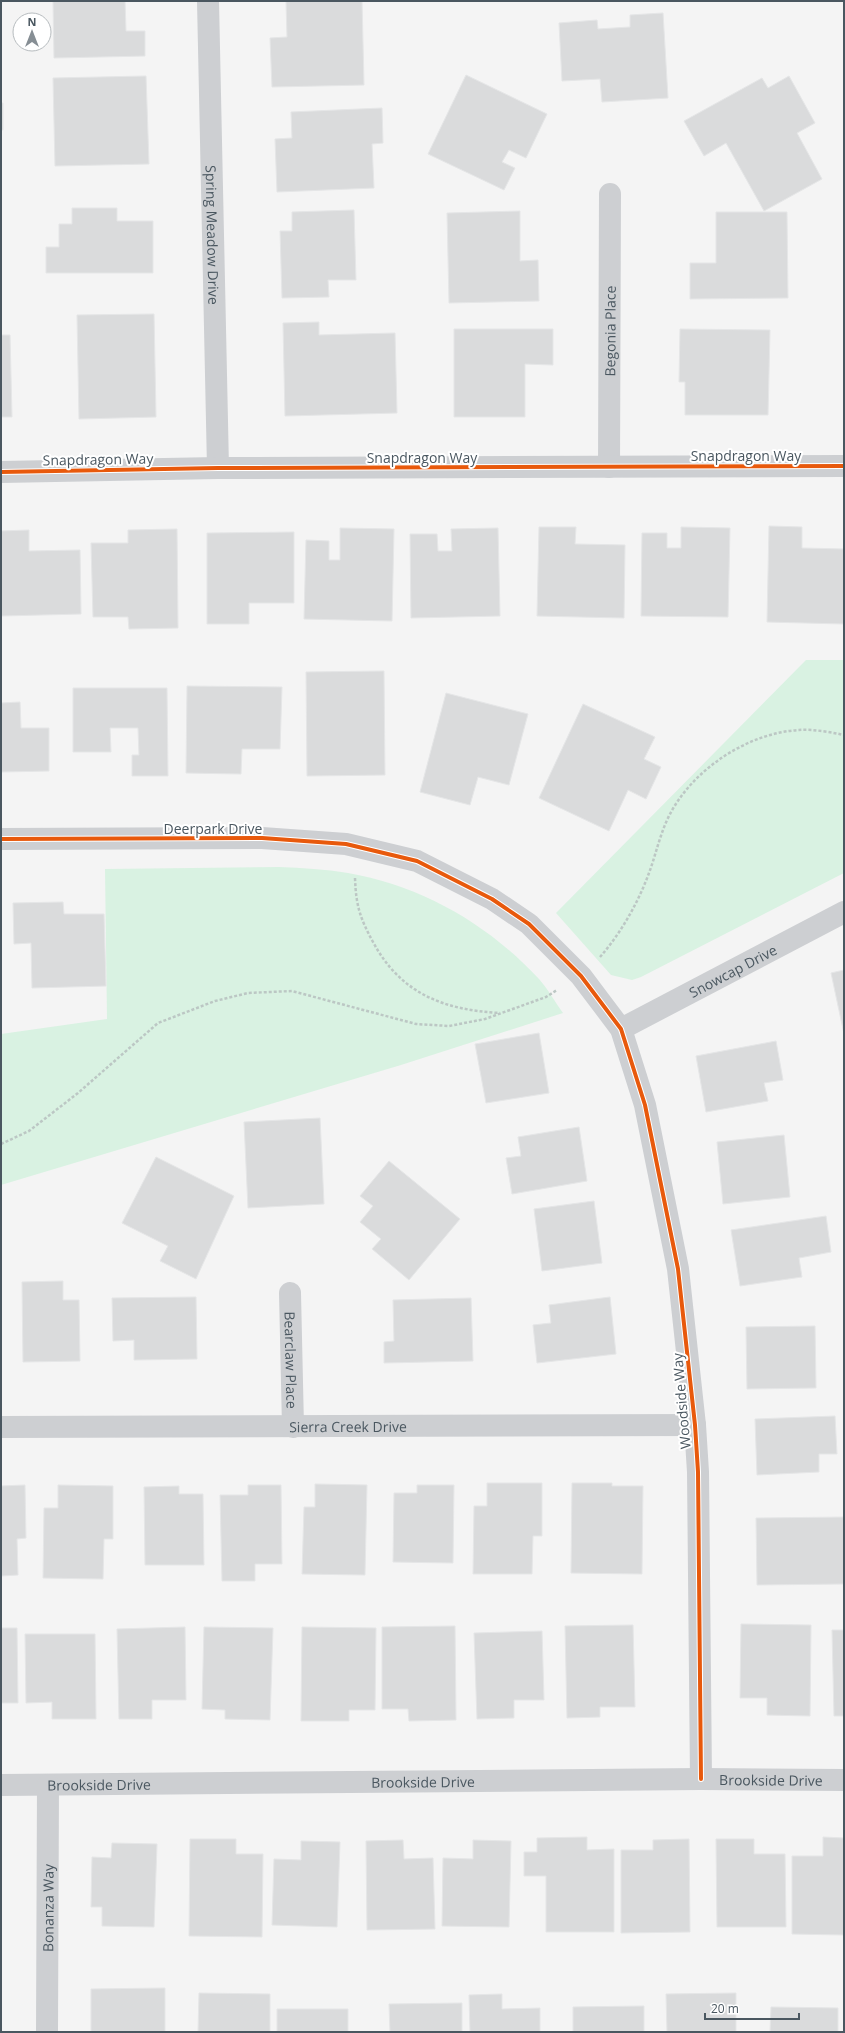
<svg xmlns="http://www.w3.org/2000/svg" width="845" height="2033" font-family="'Open Sans',sans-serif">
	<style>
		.green { fill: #d9f2e2 }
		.building { fill: #dadbdc; stroke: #e5e6e7 }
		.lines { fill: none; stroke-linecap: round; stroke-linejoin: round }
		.path { stroke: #bcc7c4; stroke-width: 2.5; stroke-dasharray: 3 2; stroke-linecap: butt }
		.street { stroke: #cdcfd2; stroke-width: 22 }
		.cycleway-casing { stroke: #fff; stroke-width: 6 }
		.cycleway { stroke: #e8590c; stroke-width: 4 }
		.labels { text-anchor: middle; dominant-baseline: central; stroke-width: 4; stroke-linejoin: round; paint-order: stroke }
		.street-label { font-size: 14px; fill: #4a5760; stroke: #fff }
	</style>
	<rect width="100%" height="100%" fill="#f4f4f4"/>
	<path class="green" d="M806 660H844V873L641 977 632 980 611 975 556 913Z
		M279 867C302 868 325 869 348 873 422 886 488 924 539 979 548 989 555 1002 563 1013L401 1065 1 1185V1034L107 1019 105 869Z"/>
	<path class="building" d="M53 1H144H125L126 31H145V56L54 58Z
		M286 1H362L364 85 272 87 270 38 287 37Z
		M663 13 668 98 602 102 600 79 562 81 559 23 597 20 598 29 630 27V15Z
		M466 75 547 114 526 158 509 150 502 162 515 168 504 190 428 154Z
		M146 76 149 164 55 166 53 78Z
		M789 76 815 123 797 133 822 179 764 211 726 143 704 156 684 121 762 78 768 88Z
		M1 103H3V130H1Z
		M382 108 383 143 372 144 374 188 277 192 275 139 292 138 291 112Z
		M72 208H117V221H153V273H46V247H59V224H72Z
		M354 210 356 280H328L329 297 282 298 280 231H292V212Z
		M520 211V261L538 260 539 301 449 303 447 213Z
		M716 212H787L788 298 690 299V263H716Z
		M154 314 156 417 79 419 77 315Z
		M319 322V335L395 333 397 413 285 416 283 323Z
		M454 329H553V365L525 364V417H454Z
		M680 329 770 330 768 415H685V382H679Z
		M1 335H10L12 417H1Z
		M769 526 802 527V548L844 549V624L767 622Z
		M539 527H576L575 544 625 545 624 618 537 616Z
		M681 527 730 528 728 617 641 616 642 533H667V548H681Z
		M340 528 394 529 392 621 304 619 306 540 329 541V560H340Z
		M498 528 500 616 411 618 410 534H437L438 551H452L451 529Z
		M177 529 178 628 129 629 128 617H93L91 543H128V530Z
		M29 530V551L80 550 81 614 1 616V531Z
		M294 532V603H249V624H207V533Z
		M384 671 385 775 307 776 306 672Z
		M187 686 282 687 280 749H242L241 774 186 773Z
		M73 688H167L168 776H132V755H139L138 728H110L111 752H73Z
		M446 693 528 714 509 785 478 777 470 805 420 792Z
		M20 702 21 728H49V771L1 772V703Z
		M583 704 655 737 644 759 661 767 646 799 628 790 609 831 539 798Z
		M63 902 64 914H104L106 986 32 988 31 943 14 944 13 903Z
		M844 970V1034L831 973Z
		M539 1033 549 1093 486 1103 475 1044Z
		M776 1041 783 1080 764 1083 768 1101 706 1112 696 1056Z
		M320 1118 324 1204 248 1208 244 1122Z
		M579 1127 587 1181 512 1194 506 1158 521 1156 518 1137Z
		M784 1135 790 1197 723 1204 717 1142Z
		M156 1157 234 1196 196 1279 160 1261 168 1246 122 1223Z
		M389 1161 460 1219 409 1280 372 1249 381 1239 360 1222 373 1206 360 1196Z
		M594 1201 602 1263 542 1271 534 1209Z
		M826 1216 831 1252 799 1258 802 1277 740 1286 731 1230Z
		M63 1281V1300H79L80 1361 23 1362 22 1282Z
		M196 1297 197 1359 134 1360V1340L113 1341 112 1298Z
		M610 1297 616 1354 537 1363 533 1325 551 1323 549 1305Z
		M471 1298 473 1361 384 1363V1342L394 1341 393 1300Z
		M815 1326 816 1388 747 1389 746 1327Z
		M835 1416 837 1454H819V1472L757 1475 755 1419Z
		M487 1483H542V1536H533L532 1574H473L474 1506H487Z
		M572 1483H612V1486H643L642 1574 571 1573Z
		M315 1484 367 1485 365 1575 302 1574 304 1507H315Z
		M25 1485 26 1538 17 1539 18 1575 1 1576V1486Z
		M58 1485 113 1486V1539H104L103 1579 43 1578 44 1508H58Z
		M248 1485H281L282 1564H255V1581H222L220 1495H248Z
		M417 1485H454L453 1563 393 1562 394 1493H417Z
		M179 1486V1494H203L204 1565H145L144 1487Z
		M844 1517V1584L757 1585 756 1518Z
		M741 1624 811 1625 810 1716 767 1715V1698H740Z
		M633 1625 635 1707H600V1717L567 1718 565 1626Z
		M455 1626 456 1720 409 1721 408 1709H382V1627Z
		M185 1627 186 1700H152V1719H119L117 1629Z
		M204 1627 273 1628 270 1720 225 1719V1710L202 1709Z
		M302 1627 376 1628 375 1710H349V1721H301Z
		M1 1628H17L18 1703H1Z
		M832 1630H844V1716H834Z
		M542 1631 544 1700H514V1718L477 1719 474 1633Z
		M25 1634H95L96 1719H52V1702L26 1703Z
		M587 1837V1850L614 1849V1932H546V1876H524V1852H537V1838Z
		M823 1837 844 1838V1935L792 1934V1856H823Z
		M190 1839H236V1854H263L262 1937 189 1936Z
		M689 1839 690 1932 621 1933V1850H653V1840Z
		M716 1839H754V1854H785L786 1927H717Z
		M403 1840 404 1859 433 1858 435 1929 367 1930 366 1841Z
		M473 1840 511 1841 509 1927 442 1926 443 1858 473 1859Z
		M301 1841 340 1842 337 1927 272 1925 274 1859 301 1860Z
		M112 1843 157 1844 154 1927 102 1926V1907H91L92 1857 111 1858Z
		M165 1988V2032H91V1989Z
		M199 1993 270 1994V2032H198Z
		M736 1993V2032H667L666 1994Z
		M502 1994V2009L540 2008V2032H470L469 1995Z
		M462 2003V2032H390L389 2004Z
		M644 2006V2032H573V2007Z
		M771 2007 838 2008V2032H770Z
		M277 2009H348V2032H277Z"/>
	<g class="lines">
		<path class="path" d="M355 878C356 906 360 918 373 942 401 994 444 1010 500 1013
			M600 957C621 933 638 903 649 873 656 854 660 834 669 816 692 770 747 733 799 730 813 729 830 732 844 735
			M1 1144 29 1131 78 1093 158 1023 215 1001 248 993 292 991 416 1024 449 1026 485 1019 546 997 557 990"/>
		<g class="street">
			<path id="s1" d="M208 1 218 468"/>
			<path id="s2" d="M609 467 610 194"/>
			<path d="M1 472 218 468 844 466"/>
			<path d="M1 839 262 838 346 844 417 861 492 899 529 924 581 976 621 1029 645 1105 678 1269 695 1425 698 1472 701 1779"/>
			<path id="s3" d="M621 1029 844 912"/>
			<path id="s4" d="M290 1293 293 1427"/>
			<path id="s5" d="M1 1427 695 1425"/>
			<path id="s6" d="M1 1785 701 1779 844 1780"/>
			<path id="s7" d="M47 2032 48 1785"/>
		</g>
		<g class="cycleway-casing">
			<path id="cycleway" d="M1 472 218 468 844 466
				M1 839 262 838 346 844 417 861 492 899 529 924 581 976 621 1029 645 1105 678 1269 695 1425 698 1472 701 1779"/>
		</g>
		<use href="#cycleway" class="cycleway"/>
	</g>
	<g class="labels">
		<g class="street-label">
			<text stroke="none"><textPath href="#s1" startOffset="234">Spring Meadow Drive</textPath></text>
			<text stroke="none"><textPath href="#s2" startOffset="136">Begonia Place</textPath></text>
			<text x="746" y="455">Snapdragon Way</text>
			<text x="422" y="457">Snapdragon Way</text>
			<text transform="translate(98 459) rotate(-1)">Snapdragon Way</text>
			<text x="213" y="828">Deerpark Drive</text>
			<text stroke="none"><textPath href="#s3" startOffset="126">Snowcap Drive</textPath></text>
			<text stroke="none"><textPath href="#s4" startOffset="67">Bearclaw Place</textPath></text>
			<text transform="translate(681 1401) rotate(-95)">Woodside Way</text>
			<text stroke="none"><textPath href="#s5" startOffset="347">Sierra Creek Drive</textPath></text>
			<text stroke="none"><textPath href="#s6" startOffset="770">Brookside Drive</textPath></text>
			<text stroke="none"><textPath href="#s6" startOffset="422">Brookside Drive</textPath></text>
			<text stroke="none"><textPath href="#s6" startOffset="98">Brookside Drive</textPath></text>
			<text stroke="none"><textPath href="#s7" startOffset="124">Bonanza Way</textPath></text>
		</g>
	</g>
	<rect width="845" height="2033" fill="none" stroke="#4a5760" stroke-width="4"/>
	<g transform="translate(32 32)"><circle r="19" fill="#ffffff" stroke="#b7bcbf"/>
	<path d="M0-3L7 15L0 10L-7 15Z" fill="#868e94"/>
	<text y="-6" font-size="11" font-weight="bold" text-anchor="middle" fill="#4a5760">N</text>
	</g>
	<path d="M705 2013v6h94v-6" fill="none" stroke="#4a5760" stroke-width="2"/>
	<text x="711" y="2013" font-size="12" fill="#4a5760" stroke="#ffffff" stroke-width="3" paint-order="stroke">20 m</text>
</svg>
